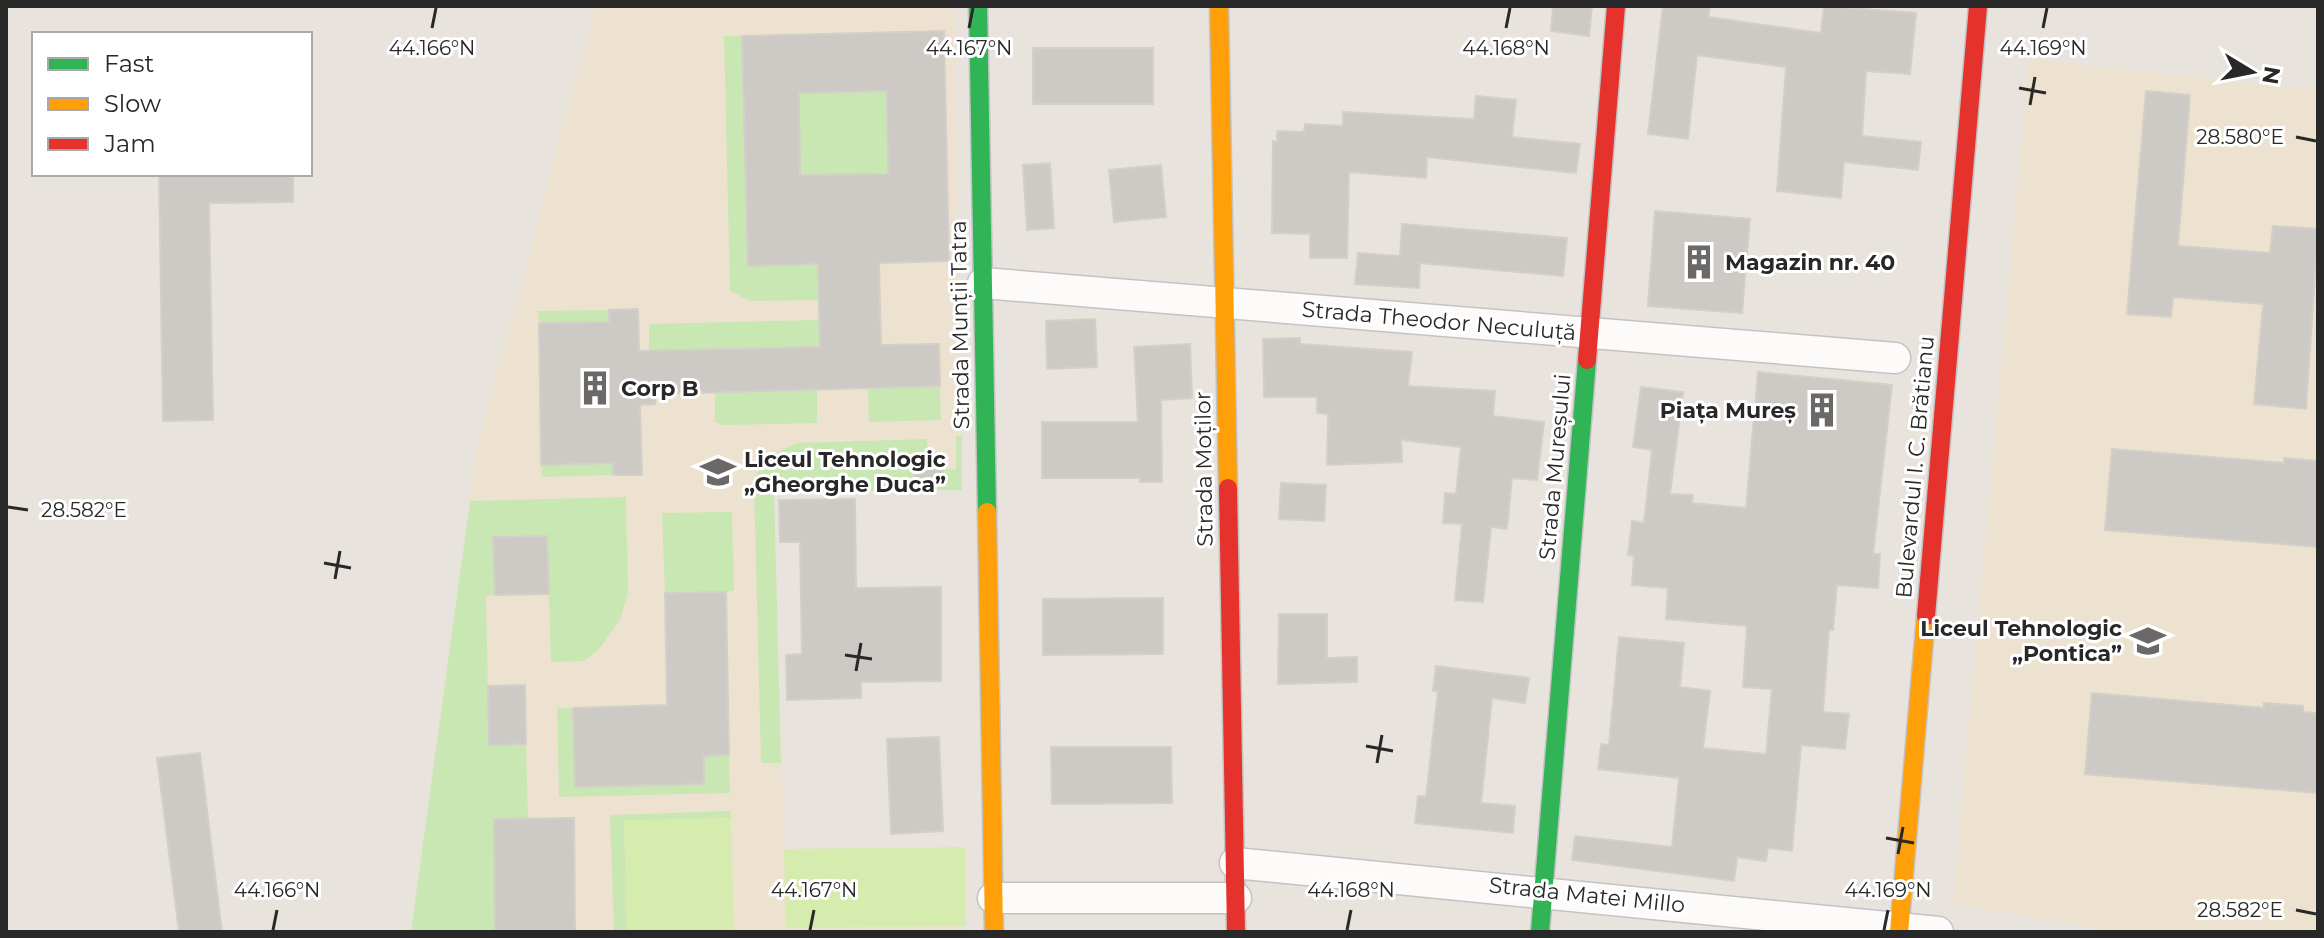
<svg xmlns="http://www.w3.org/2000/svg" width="2324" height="938" font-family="Montserrat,sans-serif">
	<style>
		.education { fill: #ede2d0 }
		.green { fill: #c9e7b2 }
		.pitch { fill: #d6ecae }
		.building { fill: #cdc9c4; stroke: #d3cfc9; stroke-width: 2; fill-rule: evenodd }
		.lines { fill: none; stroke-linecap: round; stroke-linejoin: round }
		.street-casing { stroke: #c4c3c3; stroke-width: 33 }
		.fast-casing { stroke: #c4c3c3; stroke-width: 21 }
		.slow-casing { stroke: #c4c3c3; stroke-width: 21 }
		.jam-casing { stroke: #c4c3c3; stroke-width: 21 }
		.street { stroke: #fcfbfa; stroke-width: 30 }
		.fast { stroke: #30b455; stroke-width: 18 }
		.slow { stroke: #ff9f0a; stroke-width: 18 }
		.jam { stroke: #e5322d; stroke-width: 18 }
		.ticks { fill: none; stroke: #282828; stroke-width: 3 }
		.labels { text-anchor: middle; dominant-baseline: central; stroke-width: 6; stroke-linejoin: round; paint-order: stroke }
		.poi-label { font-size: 22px; font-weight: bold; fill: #282828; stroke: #fff; text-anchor: start }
		.street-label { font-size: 22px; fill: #282828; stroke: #fff }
		.ticks-label { font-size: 20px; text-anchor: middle; fill: #282828; stroke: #fff; stroke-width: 6; stroke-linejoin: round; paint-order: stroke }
	</style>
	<rect width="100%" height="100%" fill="#e8e3dd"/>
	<path class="education" d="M595 6H955L962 490 774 492 784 849 965 847 966 932H411L476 454Z
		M2029 59 2318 91V932H2121L1953 904Z"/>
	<path class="green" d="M724 36H742L748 265 818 264 819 300 750 301 730 291Z
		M886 91 888 174 800 175 798 93Z
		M609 310V322L539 323 538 311Z
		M820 320V347L649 351V324Z
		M940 386 941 420 869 422 868 388Z
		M817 389V423L723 425 715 422V392Z
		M956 436H962V490L774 491 781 763H761L754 487C756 463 777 450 798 443L927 439 928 453 915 454V481H943V470L956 469Z
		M613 463V475L542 477 541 465Z
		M626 497 628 592 620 620 600 648 584 661 551 662 547 536 494 537 495 595 486 596 489 745 526 744 528 819H494L495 932H411L470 501Z
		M732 512 734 591 665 593 662 513Z
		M557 708H573L575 787 704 784V756L729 755 730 793 559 797Z
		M731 811V818L624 821 627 932H614L610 815Z"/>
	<path class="pitch" d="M731 818 734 932H627L624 820Z
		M965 847 966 926 786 928 784 849Z"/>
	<path class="building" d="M1553 6H1592L1589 36 1551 31Z
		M1663 6H1710L1708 17 1821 33 1824 6 1916 13 1910 74 1866 71 1862 136 1921 142 1918 170 1844 162 1841 198 1777 191 1786 67 1697 55 1688 139 1648 134Z
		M944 31 949 261 879 263 881 345 939 344 940 386 655 394V404L640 405 642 475H613V463L541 465 539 323 609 322V310L638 309 639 351 820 347 818 264 748 266 742 36ZM887 91 888 174 800 175 799 93Z
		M1033 48H1153V104H1033Z
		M2146 91 2190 95 2178 246 2270 253 2273 226 2318 229 2306 409 2254 404 2263 304 2173 297 2171 317 2127 314Z
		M1476 96 1516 100 1512 137 1580 144 1576 173 1427 157 1426 178 1349 172 1347 258H1310V234L1272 233 1273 141 1277 142V131L1304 132 1305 124 1343 126V112L1474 119Z
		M1050 163 1054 228 1027 230 1023 165Z
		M1161 165 1166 217 1114 222 1109 170Z
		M159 174H293V202L209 203 213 420 163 421Z
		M1655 211 1750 219 1742 313 1648 306Z
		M1402 224 1567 238 1563 276 1420 263 1419 288 1355 284 1358 253 1400 256Z
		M1095 319 1097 367 1047 369 1046 321Z
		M1300 338V344L1412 352 1408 386 1495 391 1493 416 1544 422 1537 480 1512 478 1507 529 1491 527 1483 602 1455 600 1462 524 1443 523 1445 493 1456 494 1461 447 1401 440 1402 462 1327 465 1328 414 1317 413V397H1264L1263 339Z
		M1190 344 1192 398 1161 400 1162 482H1140V478H1042V422H1138L1134 347Z
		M1758 372 1892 385 1873 554H1880L1878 588 1837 585 1833 630H1829L1823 712 1849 714 1845 749 1801 745 1792 851 1768 848 1766 861 1737 857 1734 881 1572 860 1575 836 1672 847 1679 778 1598 769 1601 744 1609 745 1619 637 1684 643 1680 687 1710 691 1703 748 1766 754 1772 689 1743 687 1747 626 1666 619 1668 588 1632 585 1634 556 1628 555 1632 521 1644 523 1652 450 1633 447 1641 387 1683 392 1670 494 1693 495 1692 503 1746 508Z
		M2112 449 2284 463V458L2318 461V547L2105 530Z
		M943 453V481H915V454Z
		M1281 483 1326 485 1324 521 1279 519Z
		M855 499 856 588 941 587V681L861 682V698L787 700 786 655 802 654 800 542H780L779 500Z
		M547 536 549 594 495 595 493 537Z
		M726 592 729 755 704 756V784L575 787 573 708 667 705 665 593Z
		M1163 598V654L1043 655V599Z
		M1279 614H1327V658L1357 657V682L1278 684Z
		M1436 666 1529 678 1525 703 1492 698 1481 803 1515 806 1513 833 1415 823 1418 796 1426 797 1438 691H1433Z
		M525 685 526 744 489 745 488 686Z
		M2092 693 2264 708V703L2303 706V712L2318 713V793L2085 774Z
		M939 737 943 831 891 834 887 739Z
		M1051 747H1171L1172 803 1052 804Z
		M200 753 222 932H179L157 758Z
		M574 818 575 932H495L494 819Z"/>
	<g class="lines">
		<g class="street-casing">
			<path id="street" d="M983 283 1895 358
				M1235 863 1938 932
				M993 898H1236"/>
		</g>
		<g class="fast-casing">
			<path id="fast" d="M978 6 987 512
				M1540 932 1587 360"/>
		</g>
		<g class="slow-casing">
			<path id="slow" d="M1219 6 1228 488
				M987 512 994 932
				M1899 932 1926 616"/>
		</g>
		<g class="jam-casing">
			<path id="jam" d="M1587 360 1616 6
				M1228 488 1236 932
				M1926 616 1978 6"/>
		</g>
		<use href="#street" class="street"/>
		<use href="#fast" class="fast"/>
		<use href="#slow" class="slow"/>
		<use href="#jam" class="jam"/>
	</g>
	<path class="ticks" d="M432 28 436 8M969 28 973 8M1506 28 1510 8M2043 28 2047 8M2019 88 2046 93M2030 105 2035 77M2296 137 2316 141M8 507 28 510M324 563 351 568M335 579 340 551M845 655 872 659M856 671 861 643M1366 746 1393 751M1377 763 1382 735M1886 838 1914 843M1898 854 1903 827M2296 910 2316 914M273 930 277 910M810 930 814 910M1347 930 1351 910M1884 930 1888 910"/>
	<defs>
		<g id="building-bare" transform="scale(2.76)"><path d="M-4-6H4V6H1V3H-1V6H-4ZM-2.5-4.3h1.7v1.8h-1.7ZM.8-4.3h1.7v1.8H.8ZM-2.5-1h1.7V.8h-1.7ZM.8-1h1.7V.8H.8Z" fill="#6b6967" stroke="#fff" stroke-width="2.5" paint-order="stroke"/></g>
		<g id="school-bare" transform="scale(2.76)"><path d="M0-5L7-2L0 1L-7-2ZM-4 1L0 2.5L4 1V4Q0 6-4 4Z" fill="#6b6967" stroke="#fff" stroke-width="2.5" paint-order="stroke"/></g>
	</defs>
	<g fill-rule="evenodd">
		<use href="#building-bare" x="1699" y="262"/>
		<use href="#building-bare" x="595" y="388"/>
		<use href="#building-bare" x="1822" y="410"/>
		<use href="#school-bare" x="718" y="472"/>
		<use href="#school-bare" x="2148" y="641"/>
	</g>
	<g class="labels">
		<g class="poi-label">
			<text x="1725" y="262">Magazin nr. 40</text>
			<text x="621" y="388">Corp B</text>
			<text x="1796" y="410" text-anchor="end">Piața Mureș</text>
			<text x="744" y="459">Liceul Tehnologic<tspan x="744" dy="25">„Gheorghe Duca”</tspan></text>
			<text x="2122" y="628" text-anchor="end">Liceul Tehnologic<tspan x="2122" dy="25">„Pontica”</tspan></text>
		</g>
		<g class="street-label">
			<text transform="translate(1439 321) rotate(5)">Strada Theodor Neculuță</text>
			<text transform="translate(960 325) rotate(-91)">Strada Munții Tatra</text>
			<text transform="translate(1555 467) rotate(-85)">Strada Mureșului</text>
			<text transform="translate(1915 467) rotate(-85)">Bulevardul I. C. Brătianu</text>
			<text transform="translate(1204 469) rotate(-91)">Strada Moților</text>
			<text transform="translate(1587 895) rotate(6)">Strada Matei Millo</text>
		</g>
	</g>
	<g class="ticks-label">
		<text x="432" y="55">44.166°N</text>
		<text x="969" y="55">44.167°N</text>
		<text x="1506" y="55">44.168°N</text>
		<text x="2043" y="55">44.169°N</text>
		<text x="2240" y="144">28.580°E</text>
		<text x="84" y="517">28.582°E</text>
		<text x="277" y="897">44.166°N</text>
		<text x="814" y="897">44.167°N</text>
		<text x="1351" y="897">44.168°N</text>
		<text x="1888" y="897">44.169°N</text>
		<text x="2240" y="917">28.582°E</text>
	</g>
	<rect width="2324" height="938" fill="none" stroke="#282828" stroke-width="16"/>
	<rect x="32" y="32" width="280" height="144" fill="#ffffff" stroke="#a9a9a9" stroke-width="2"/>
	<rect x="48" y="58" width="40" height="12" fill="#30b455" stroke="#a9a9a9" stroke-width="2"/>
	<text x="104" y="72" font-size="24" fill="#282828">Fast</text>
	<rect x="48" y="98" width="40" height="12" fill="#ff9f0a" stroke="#a9a9a9" stroke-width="2"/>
	<text x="104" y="112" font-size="24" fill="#282828">Slow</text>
	<rect x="48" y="138" width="40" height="12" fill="#e5322d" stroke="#a9a9a9" stroke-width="2"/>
	<text x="104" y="152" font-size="24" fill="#282828">Jam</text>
	<g transform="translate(2252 72) rotate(100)" stroke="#ffffff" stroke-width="6" paint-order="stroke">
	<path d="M0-6L14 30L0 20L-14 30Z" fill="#282828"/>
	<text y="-12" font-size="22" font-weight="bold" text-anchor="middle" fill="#282828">N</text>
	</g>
</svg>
